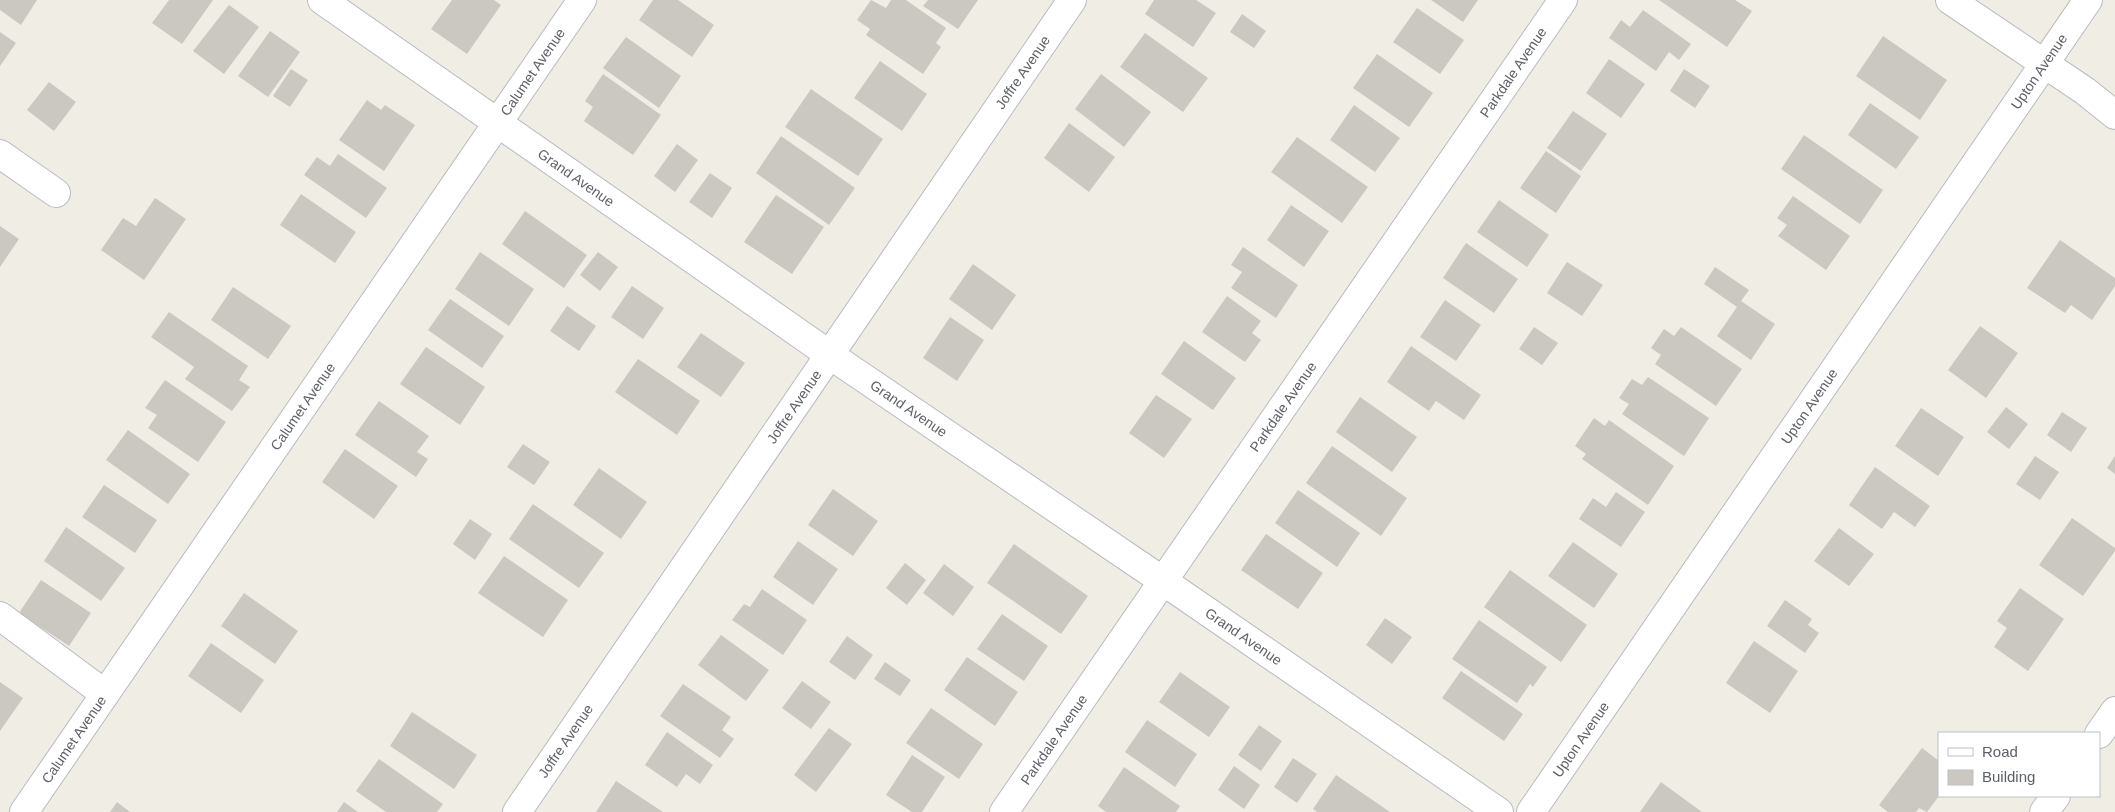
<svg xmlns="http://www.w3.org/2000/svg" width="2115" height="812" font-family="Arial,sans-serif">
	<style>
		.building { fill: #cbc8c2 }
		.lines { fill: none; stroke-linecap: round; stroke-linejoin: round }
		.minor-casing { stroke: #b8bbc0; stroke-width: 30 }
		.minor { stroke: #fff; stroke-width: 28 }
		.labels { text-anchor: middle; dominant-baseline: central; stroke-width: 5; stroke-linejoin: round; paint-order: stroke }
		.street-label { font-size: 14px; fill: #5d6166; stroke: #fff }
	</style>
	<rect width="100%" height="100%" fill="#f0ede5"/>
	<path class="building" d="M0 0H37L21 25 0 10Z
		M169 0H213L182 44 152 23Z
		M452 0H494L501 5 467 54 431 29Z
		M653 0H678L714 25 692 57 639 20Z
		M871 0 886 8 891 0H906L946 28 936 43 941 47 923 74 866 35 870 29 857 20Z
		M928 0H978L958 29 923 6Z
		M1154 0H1196L1216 13 1193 47 1145 14Z
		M1431 0H1478L1463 22Z
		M1659 0H1735L1752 11 1727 47Z
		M229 5 259 27 224 74 193 51Z
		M1417 8 1464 40 1440 74 1393 42Z
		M1643 10 1691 44 1679 60 1669 52 1656 71 1609 38 1621 20 1630 27Z
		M1242 14 1266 31 1254 48 1230 32Z
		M270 31 300 52 268 97 238 76Z
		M0 32 16 43 0 66Z
		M1145 33 1208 78 1183 112 1120 67Z
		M1883 36 1947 80 1920 120 1856 76Z
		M626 37 681 76 659 108 603 68Z
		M1377 54 1433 93 1409 127 1353 88Z
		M1609 59 1645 84 1621 118 1586 93Z
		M880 61 927 94 902 131 854 98Z
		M291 69 308 80 290 107 273 96Z
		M1684 69 1710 86 1695 108 1670 91Z
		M603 74 661 115 633 155 584 121 593 107 585 101Z
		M1101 74 1151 112 1124 147 1075 109Z
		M49 82 76 102 54 131 27 110Z
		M811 89 883 139 858 176 785 127Z
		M367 100 381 110 385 105 415 125 384 171 339 140Z
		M1870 103 1919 137 1896 169 1848 135Z
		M1354 105 1400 138 1375 172 1330 140Z
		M1573 111 1607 134 1581 171 1547 148Z
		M1069 123 1115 157 1089 192 1044 158Z
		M1804 135 1883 190 1860 224 1781 169Z
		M781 136 855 188 829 225 756 173Z
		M1297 137 1368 187 1342 223 1271 172Z
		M677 144 698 160 675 192 654 176Z
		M1546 151 1581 176 1556 213 1520 188Z
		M338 154 387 188 366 218 304 175 317 157 330 166Z
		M710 173 732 188 712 218 689 202Z
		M301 194 356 232 335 263 280 225Z
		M776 195 824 227 792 274 744 242Z
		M1793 196 1850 236 1826 270 1778 236 1787 225 1777 218Z
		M155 198 186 219 144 280 101 250 123 218 136 226Z
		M1499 200 1549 235 1527 267 1477 232Z
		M1291 205 1329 231 1304 267 1267 240Z
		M525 211 587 255 564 288 502 244Z
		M0 226 19 239 0 267Z
		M2060 240 2115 278V286L2092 320 2071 305 2065 313 2027 288Z
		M1466 243 1518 279 1494 313 1443 278Z
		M1243 247 1298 285 1276 318 1231 288 1242 272 1231 265Z
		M480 252 534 289 509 326 455 289Z
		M598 252 618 267 600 291 580 275Z
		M1567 262 1603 285 1582 316 1547 293Z
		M973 264 1016 295 992 330 949 299Z
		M1715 267 1749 290 1741 301 1775 324 1751 360 1717 336 1737 307 1704 284Z
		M632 286 664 308 643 339 611 317Z
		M233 287 291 326 268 359 211 320Z
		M1227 296 1261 321 1252 333 1261 340 1245 362 1202 332Z
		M450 299 504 336 482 368 428 330Z
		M1445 300 1481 325 1456 361 1420 337Z
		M567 306 596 326 579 351 550 331Z
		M169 312 248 366 239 380 250 387 232 411 185 379 194 367 151 337Z
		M950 317 984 340 957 381 923 358Z
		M1980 326 2018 353 1986 398 1948 370Z
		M1534 327 1558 343 1542 365 1519 349Z
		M1681 327 1742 369 1716 406 1655 364 1661 355 1651 348 1664 329 1674 336Z
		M701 333 745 363 721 397 677 367Z
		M1184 341 1236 378 1213 410 1161 374Z
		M1411 346 1481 395 1464 420 1436 401 1429 411 1387 382Z
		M426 347 485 387 460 425 400 384Z
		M638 359 700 401 677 435 615 392Z
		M1648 377 1709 418 1684 456 1622 414 1629 404 1619 398 1632 379 1642 385Z
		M165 380 226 422 198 462 148 428 157 415 145 408Z
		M1156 395 1192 419 1164 458 1129 433Z
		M1360 397 1417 437 1392 472 1336 432Z
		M379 401 429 436 417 452 428 459 416 477 355 435Z
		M2006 407 2028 424 2009 449 1987 432Z
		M1921 408 1964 437 1938 476 1895 446Z
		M2062 412 2087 428 2071 452 2047 435Z
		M1594 418 1605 426 1609 420 1674 466 1648 505 1582 459 1586 454 1575 446Z
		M128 430 190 474 168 504 106 460Z
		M523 444 550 462 534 485 507 467Z
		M1332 446 1407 498 1381 536 1306 483Z
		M345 449 398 486 374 519 322 482Z
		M2035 456 2059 472 2040 500 2016 484Z
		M2115 456V474L2107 468Z
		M1875 467 1930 506 1915 527 1894 512 1882 529 1849 505Z
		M599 468 647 502 621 539 573 505Z
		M104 485 157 520 135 553 82 517Z
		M833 489 878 521 853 556 808 525Z
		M1298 490 1360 533 1337 567 1275 523Z
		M1616 492 1645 512 1621 547 1579 519 1593 498 1606 507Z
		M533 504 604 553 579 588 509 539Z
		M2072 518 2115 548V551L2083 596 2039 565Z
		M470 519 492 534 475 560 453 544Z
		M66 527 125 568 101 601 44 561Z
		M1839 528 1874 554 1849 586 1814 561Z
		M1266 534 1323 573 1298 609 1241 570Z
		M798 541 838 569 813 605 773 577Z
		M1573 542 1618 574 1594 608 1548 576Z
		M1014 544 1088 596 1061 634 987 583Z
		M504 556 568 600 543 637 478 593Z
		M905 563 926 580 907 605 886 588Z
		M944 564 974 587 953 616 923 593Z
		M1510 570 1587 625 1561 662 1484 607Z
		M41 580 91 613 69 646 19 613Z
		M2020 588 2064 619 2028 671 1994 647 2007 628 1997 621Z
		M762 589 807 620 783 655 732 620 744 604 750 607Z
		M244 593 298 631 275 664 221 626Z
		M1785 600 1812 619 1808 625 1819 633 1805 653 1767 626Z
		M1002 614 1048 646 1024 681 977 649Z
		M1385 618 1412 637 1392 664 1366 645Z
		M1479 620 1547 667 1533 687 1530 684 1517 703 1452 659Z
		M721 635 769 670 746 701 698 665Z
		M847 636 873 655 855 680 829 662Z
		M1754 641 1798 671 1770 713 1726 683Z
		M211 643 264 680 241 713 188 676Z
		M967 657 1018 692 995 726 944 690Z
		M885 662 911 680 900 696 874 679Z
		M1461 671 1523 714 1504 741 1442 698Z
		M1180 672 1230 707 1209 737 1159 702Z
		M802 681 831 702 811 729 782 708Z
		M0 682 23 698 0 731Z
		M683 684 731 717 722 730 734 739 720 758 660 716Z
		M931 708 983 744 959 779 906 743Z
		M412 712 477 755 454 789 390 746Z
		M1147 720 1197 754 1175 787 1125 752Z
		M1259 725 1282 741 1261 771 1238 755Z
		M829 728 852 744 816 792 794 775Z
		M667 732 713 765 700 784 686 774 677 787 645 765Z
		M1922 748 1939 761V796L1927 812 1919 808 1916 812H1888L1879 805Z
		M912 755 945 777 922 812H912L886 795Z
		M1293 758 1317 774 1297 803 1274 787Z
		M379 759 443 804 437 812H386L356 791Z
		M1234 766 1260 785 1244 809 1218 790Z
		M1124 767 1180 806 1176 812H1106L1098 806Z
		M1336 775 1390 812H1317L1313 809Z
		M616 781 663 812H596Z
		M1661 782 1702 812H1640Z
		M117 802 130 812H110Z
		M344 802 358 812H337Z"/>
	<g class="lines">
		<g class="minor-casing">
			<g id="minor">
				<path id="s1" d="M322 0 830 355 1163 581 1499 812"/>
				<path d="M1950 0 2085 91 2115 115"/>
				<path d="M0 154 56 193"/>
				<path d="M0 616 105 694"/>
				<path d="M2099 734 2115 711"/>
				<path id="s2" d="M24 812 582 0"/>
				<path id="s3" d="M517 812 1072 0"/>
				<path id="s4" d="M1004 812 1563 0"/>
				<path id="s5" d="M1531 812 2088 0"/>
				<path d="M2044 812 2056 796"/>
			</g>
		</g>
		<use href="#minor" class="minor"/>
	</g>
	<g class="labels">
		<g class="street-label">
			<text stroke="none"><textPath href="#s3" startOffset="896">Joffre Avenue</textPath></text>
			<text stroke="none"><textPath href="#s4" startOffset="898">Parkdale Avenue</textPath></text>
			<text stroke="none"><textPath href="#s5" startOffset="898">Upton Avenue</textPath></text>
			<text stroke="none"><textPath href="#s2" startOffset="898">Calumet Avenue</textPath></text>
			<text stroke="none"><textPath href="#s1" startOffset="310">Grand Avenue</textPath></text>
			<text stroke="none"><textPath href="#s2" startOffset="492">Calumet Avenue</textPath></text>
			<text stroke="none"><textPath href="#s3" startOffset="491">Joffre Avenue</textPath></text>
			<text stroke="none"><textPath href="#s4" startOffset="492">Parkdale Avenue</textPath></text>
			<text stroke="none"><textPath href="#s5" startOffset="492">Upton Avenue</textPath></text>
			<text stroke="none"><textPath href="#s1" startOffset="715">Grand Avenue</textPath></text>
			<text stroke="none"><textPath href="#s1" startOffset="1120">Grand Avenue</textPath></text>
			<text stroke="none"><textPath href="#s2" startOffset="88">Calumet Avenue</textPath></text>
			<text stroke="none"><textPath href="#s3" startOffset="86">Joffre Avenue</textPath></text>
			<text stroke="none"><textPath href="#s4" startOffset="88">Parkdale Avenue</textPath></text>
			<text stroke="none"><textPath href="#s5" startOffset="88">Upton Avenue</textPath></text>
		</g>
	</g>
	<rect x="1938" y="732" width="162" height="65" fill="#ffffff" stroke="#bec0c2"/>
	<rect x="1948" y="748" width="25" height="8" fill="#ffffff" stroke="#bec0c2"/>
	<text x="1982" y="757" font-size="15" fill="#5d6166">Road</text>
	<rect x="1948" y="770" width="25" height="15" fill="#cbc8c2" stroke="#bec0c2"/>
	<text x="1982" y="782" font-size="15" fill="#5d6166">Building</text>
</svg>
